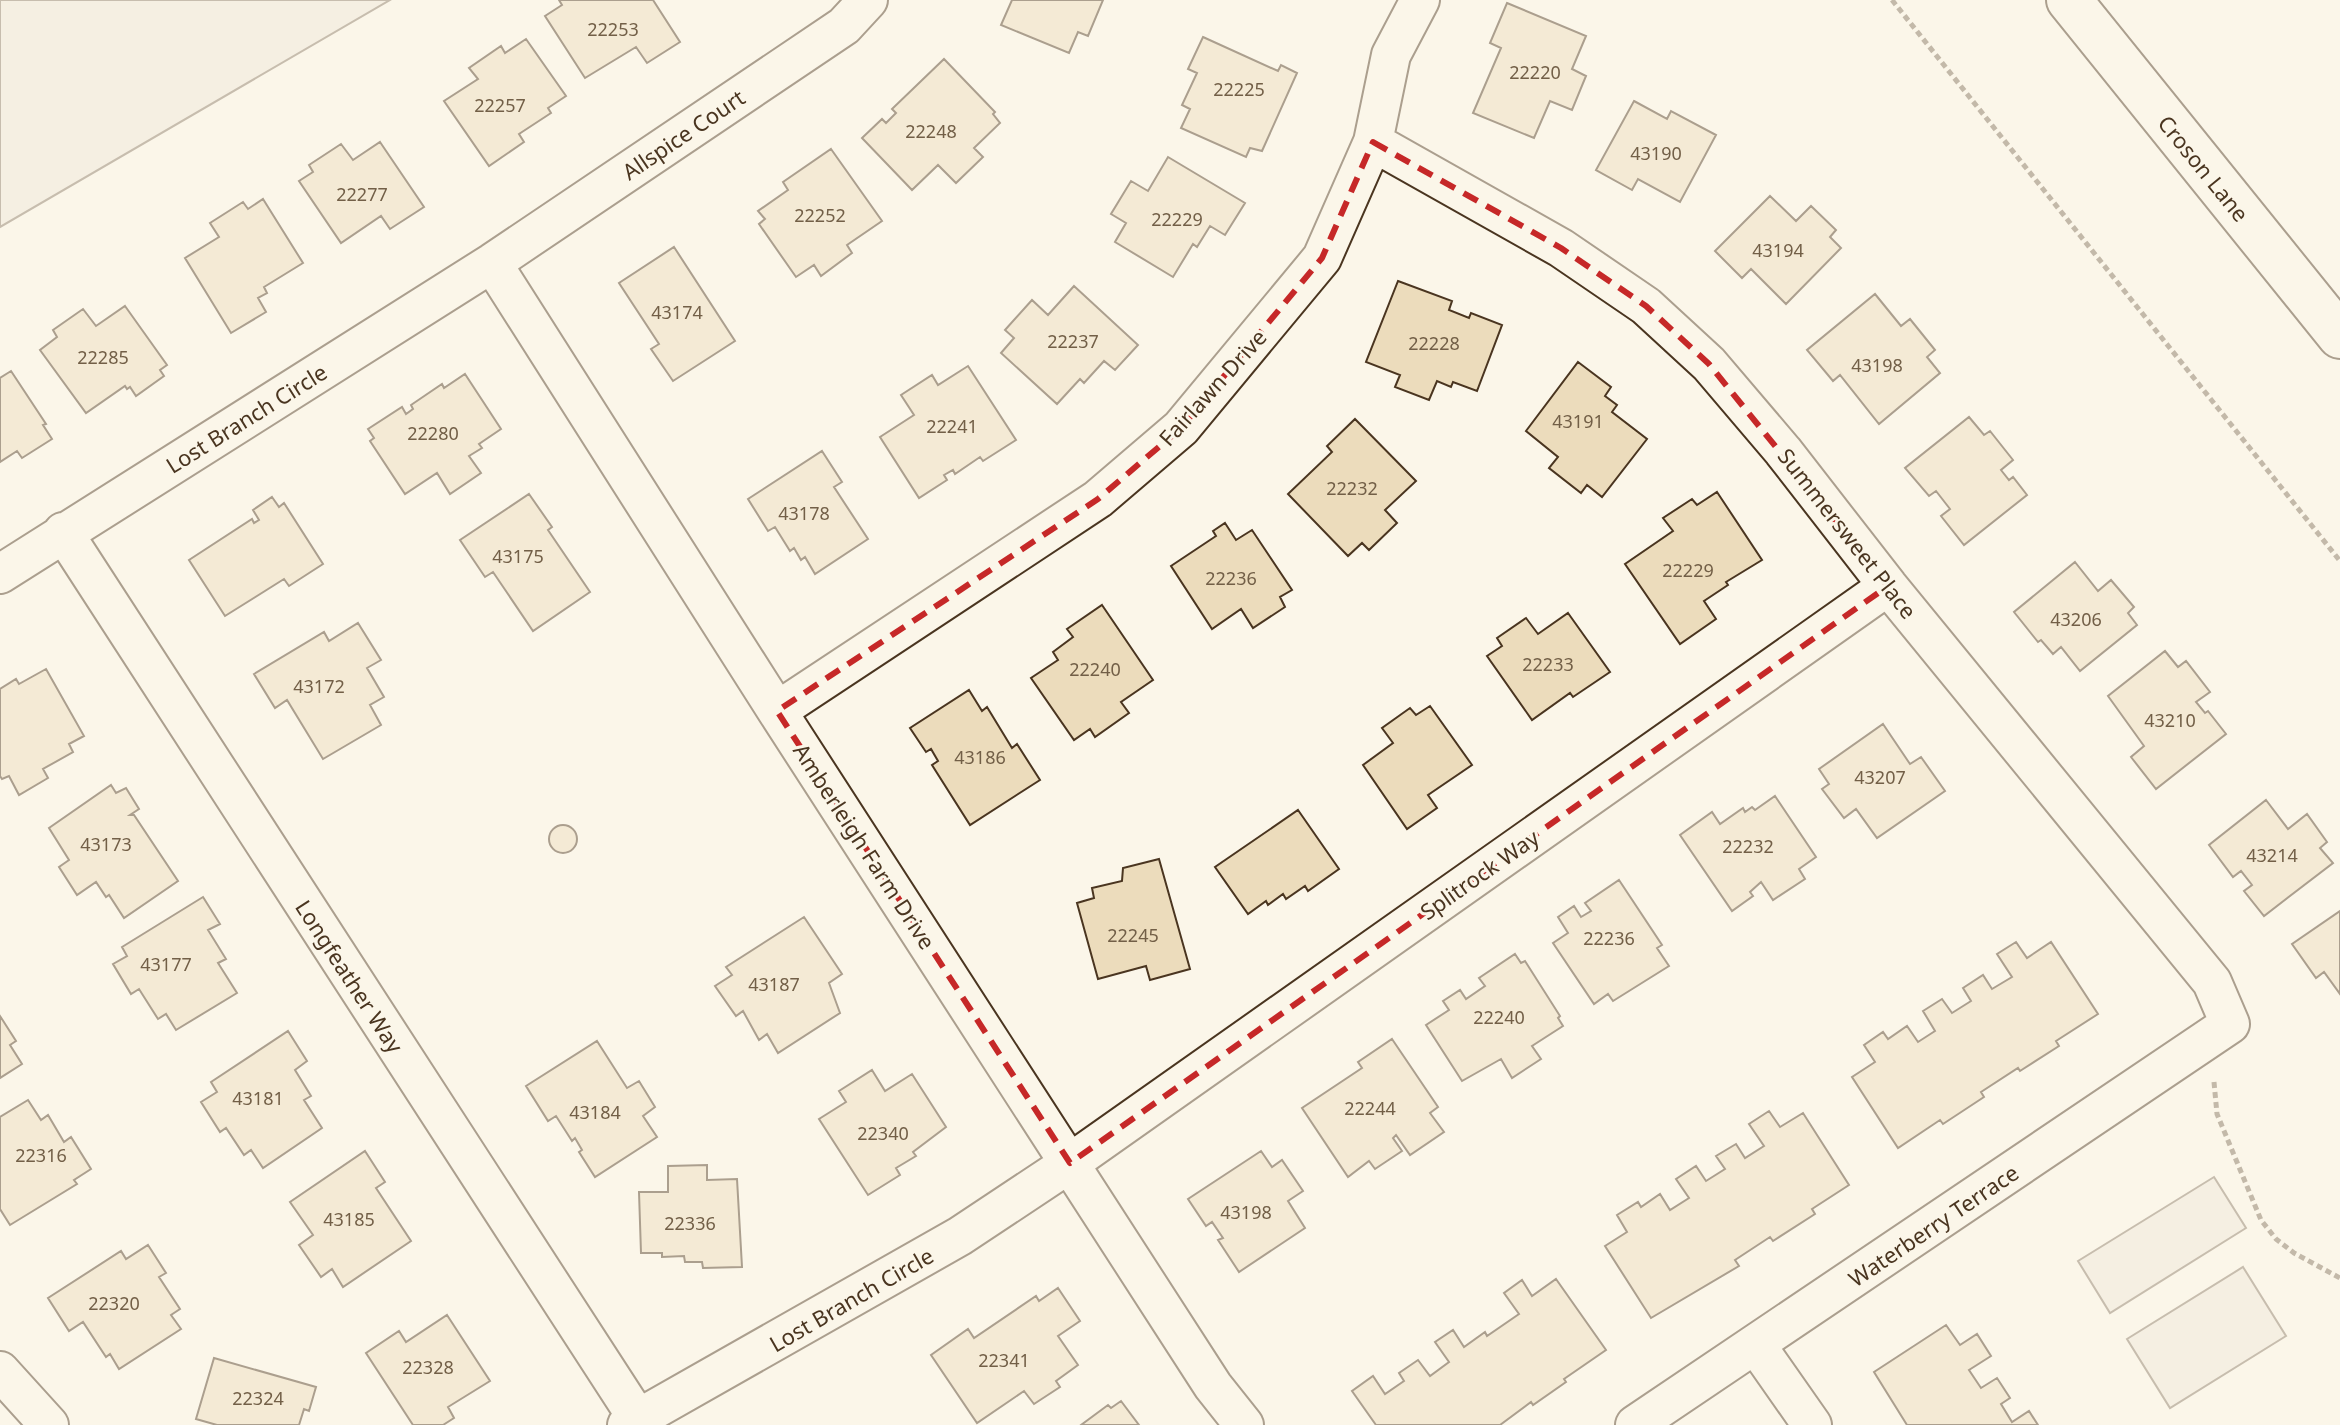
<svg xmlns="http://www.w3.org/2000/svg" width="2340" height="1425" font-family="'Noto Sans',sans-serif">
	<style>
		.green { fill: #ede6d9; stroke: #887966; stroke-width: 2 }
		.building { fill: #ecdcbc; stroke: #4a3520; stroke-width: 2 }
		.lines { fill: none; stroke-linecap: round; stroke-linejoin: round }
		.street-casing { stroke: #4a3520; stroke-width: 42 }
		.secondary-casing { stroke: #4a3520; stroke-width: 48 }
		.path { stroke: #7f6f5c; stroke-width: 5; stroke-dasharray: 6 4; stroke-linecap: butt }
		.street { stroke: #fbf6e9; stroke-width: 38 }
		.secondary { stroke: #fbf6e9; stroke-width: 44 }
		.marked { fill: none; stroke: #c62828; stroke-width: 6; stroke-dasharray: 16 10; stroke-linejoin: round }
		.labels { text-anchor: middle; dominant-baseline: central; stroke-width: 6; stroke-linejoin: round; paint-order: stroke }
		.number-label { font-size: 18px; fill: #725f47 }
		.street-label { font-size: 22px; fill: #4a3520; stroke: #fbf6e9 }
	</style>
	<rect width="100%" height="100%" fill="#fbf6e9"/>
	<path class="green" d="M0 0H390L0 227Z
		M2214 1177 2246 1228 2110 1313 2078 1261Z
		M2243 1267 2286 1336 2170 1408 2127 1339Z"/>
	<path class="building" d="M559 0H653L680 42 647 63 636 47 585 78 545 16 562 5Z
		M1012 0H1103L1088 36 1078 32 1069 53 1001 25Z
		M1507 3 1586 36 1572 69 1586 76 1572 110 1550 101 1534 138 1473 113 1501 48 1490 43Z
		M1203 37 1278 71 1281 65 1297 73 1262 151 1250 148 1246 157 1181 128 1190 109 1182 105 1197 73 1188 69Z
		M526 39 566 96 548 108 551 113 519 134 524 142 489 166 444 101 478 79 469 68 501 46 505 53Z
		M944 59 995 112 993 114 1000 123 974 148 983 157 956 183 938 165 912 190 862 138 882 119 886 123 896 113 892 109Z
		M1634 101 1667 119 1671 111 1716 135 1680 202 1638 179 1632 190 1596 170Z
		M380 142 424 207 390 229 381 216 341 243 299 181 313 172 309 165 341 144 353 160Z
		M831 149 882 221 847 245 852 253 821 276 814 265 796 277 759 224 765 219 758 211 788 190 783 182Z
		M1168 157 1245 203 1225 235 1210 226 1197 247 1193 244 1173 277 1115 242 1126 223 1111 214 1131 181 1148 191Z
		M1770 196 1796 221 1811 206 1836 230 1830 237 1841 248 1786 304 1751 269 1742 278 1715 251Z
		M263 199 303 263 264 287 267 293 258 298 266 312 231 333 185 258 219 237 210 223 243 202 248 209Z
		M674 247 735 341 673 381 651 349 659 344 619 283Z
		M1398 281 1452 301 1449 310 1469 318 1471 313 1502 325 1477 391 1453 382 1451 387 1437 381 1429 400 1395 387 1400 375 1366 362Z
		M1074 286 1138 345 1115 370 1104 361 1084 383 1080 379 1057 404 1001 353 1014 338 1005 330 1032 300 1048 315Z
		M1875 294 1901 326 1910 319 1935 350 1927 357 1940 373 1879 424 1840 375 1833 381 1807 350Z
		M125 306 167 365 160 370 164 376 136 396 130 387 127 389 125 386 86 413 40 350 57 337 53 330 83 309 96 326Z
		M1578 362 1611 387 1605 396 1617 405 1612 412 1647 439 1602 497 1587 485 1581 493 1549 468 1558 457 1526 431Z
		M968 366 1016 440 983 461 980 457 955 474 953 470 944 475 947 480 919 498 880 437 914 415 901 395 932 375 938 385Z
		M11 371 46 424 43 425 52 439 22 458 17 451 0 462V378Z
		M465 374 501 429 479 444 482 448 469 456 481 473 450 494 437 473 405 494 370 441 374 438 368 429 402 407 406 414 413 409 411 405 442 384 444 388Z
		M1969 417 1984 435 1990 431 2013 460 2001 470 2009 480 2013 477 2027 495 1964 545 1941 516 1950 509 1936 491 1929 496 1905 468Z
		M1355 419 1416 481 1385 510 1397 523 1369 550 1362 543 1348 556 1288 494 1332 452 1327 446Z
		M822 451 842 482 834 487 868 539 815 574 805 557 801 560 794 548 790 551 775 527 768 531 748 499Z
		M1717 492 1762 560 1726 582 1728 585 1704 601 1716 619 1680 644 1625 564 1673 531 1663 518 1692 499 1697 505Z
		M529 494 552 527 548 530 590 592 533 631 493 572 485 577 460 540Z
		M272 497 279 507 284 503 323 564 289 586 284 579 225 616 189 560 252 519 254 523 259 520 253 510Z
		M1225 523 1236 540 1252 530 1292 590 1280 597 1285 607 1253 628 1241 609 1212 629 1171 566 1216 536 1213 531Z
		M2075 562 2098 591 2111 580 2134 607 2128 613 2137 625 2080 671 2061 647 2053 654 2041 640 2038 642 2014 612Z
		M1102 605 1153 680 1121 702 1129 713 1095 737 1090 729 1074 740 1031 678 1058 660 1053 652 1073 637 1067 629Z
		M1568 613 1610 672 1573 697 1570 693 1532 720 1487 656 1502 646 1497 638 1526 618 1538 634Z
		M358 623 381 660 367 668 384 697 370 705 381 725 323 759 287 700 275 708 254 674 324 632 329 641Z
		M2165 651 2178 667 2186 661 2210 692 2196 702 2205 713 2208 711 2226 734 2156 789 2131 757 2144 746 2108 696Z
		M46 669 84 736 69 744 73 752 43 769 48 778 19 795 9 776 2 779 0 776V689L16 679 19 684Z
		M969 690 982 711 987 707 1012 748 1017 744 1040 780 970 825 932 765 938 761 931 749 926 752 910 728Z
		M1430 706 1472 765 1428 795 1437 808 1407 829 1363 765 1393 743 1382 728 1410 708 1416 715Z
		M1883 724 1910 764 1921 757 1945 791 1877 838 1856 809 1844 818 1822 789 1829 784 1819 769Z
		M111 785 116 793 126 788 139 809 130 815H134L178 881 124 918 109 895 106 897 96 882 77 895 59 867 69 860 49 828Z
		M1775 796 1816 857 1799 869 1805 879 1773 900 1761 882 1750 892 1753 896 1732 911 1680 835 1712 812 1720 824 1743 808 1745 812 1752 807 1755 810Z
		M2266 800 2288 829 2307 814 2327 842 2320 848 2333 863 2264 916 2244 891 2252 885 2241 871 2233 877 2209 845Z
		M1298 810 1339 869 1308 891 1305 886 1286 899 1283 894 1268 905 1266 901 1248 914 1215 867Z
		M549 839a14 14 0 1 1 28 0a14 14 0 1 1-28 0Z
		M1159 859 1190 969 1150 980 1146 966 1098 979 1077 903 1094 898 1092 888 1122 881 1123 868Z
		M1619 880 1662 945 1657 948 1669 966 1613 1001 1608 994 1594 1004 1553 943 1568 933 1558 917 1574 906 1581 917 1591 911 1585 903Z
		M203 897 220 924 208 930 226 959 218 963 237 993 176 1030 166 1014 158 1019 139 989 131 994 113 964 127 956 122 947Z
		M2340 911V994L2324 972 2316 978 2292 944Z
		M804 917 842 974 829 983 840 1013 778 1053 767 1034 759 1040 743 1011 736 1016 715 986 732 975 726 967Z
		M2016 942 2027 958 2051 942 2098 1014 2056 1041 2059 1046 2020 1071 2018 1068 1981 1092 1984 1097 1943 1124 1940 1120 1898 1148 1852 1077 1875 1062 1864 1045 1883 1032 1888 1039 1907 1026 1918 1042 1935 1031 1923 1011 1942 999 1952 1013 1971 1001 1963 988 1983 975 1992 989 2012 977 1997 954Z
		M1515 954 1521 963 1525 961 1560 1016 1558 1018 1563 1026 1532 1046 1541 1059 1512 1078 1501 1059 1462 1081 1426 1025 1449 1010 1443 1001 1460 990 1466 999 1485 986 1479 978Z
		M0 1016 16 1041 10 1045 22 1064 0 1078Z
		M288 1031 307 1061 295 1070 311 1096 304 1100 322 1128 263 1168 251 1150 244 1155 226 1128 220 1132 201 1102 217 1092 211 1082Z
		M1392 1039 1438 1107 1430 1113 1444 1132 1410 1155 1396 1135 1393 1138 1402 1151 1375 1169 1369 1161 1348 1177 1302 1108 1362 1068 1358 1062Z
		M597 1041 627 1088 639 1081 655 1107 643 1116 657 1137 595 1177 579 1152 582 1150 575 1138 572 1141 556 1116 548 1121 526 1086Z
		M872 1070 885 1091 912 1074 946 1127 913 1152 916 1156 896 1168 900 1175 868 1195 819 1119 846 1102 839 1091Z
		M28 1100 41 1120 48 1115 64 1142 71 1137 91 1169 74 1180 77 1184 10 1225 0 1209V1117Z
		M1769 1111 1780 1127 1803 1113 1849 1185 1812 1209 1815 1214 1773 1241 1770 1237 1735 1260 1739 1266 1651 1318 1605 1246 1627 1232 1617 1215 1638 1202 1641 1207 1660 1194 1670 1210 1689 1198 1676 1179 1696 1166 1706 1181 1725 1169 1716 1156 1736 1144 1745 1158 1764 1146 1749 1124Z
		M365 1151 385 1182 376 1188 411 1241 343 1287 332 1269 321 1277 299 1245 313 1235 290 1202Z
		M1261 1151 1272 1167 1282 1160 1303 1191 1288 1201 1305 1228 1239 1272 1218 1240 1223 1238 1212 1222 1206 1226 1188 1199Z
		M707 1165V1180L737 1179 742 1267 703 1268 702 1262H685L684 1256 662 1257V1253H641L639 1192H668V1166Z
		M148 1245 166 1273 159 1277 180 1309 171 1315 181 1329 119 1369 110 1354 106 1357 83 1322 69 1331 48 1298 121 1251 126 1259Z
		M1556 1279 1606 1350 1564 1379 1566 1382 1533 1405 1531 1402 1500 1425H1376L1352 1391 1373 1376 1385 1394 1404 1381 1399 1373 1418 1360 1430 1376 1449 1362 1435 1342 1453 1330 1464 1347 1485 1332 1487 1336 1519 1314 1504 1293 1522 1280 1532 1296Z
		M1058 1288 1080 1321 1058 1336 1078 1365 1056 1381 1060 1387 1034 1404 1024 1391 977 1423 931 1355 968 1329 974 1338 1036 1296 1039 1301Z
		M447 1315 490 1381 448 1407 454 1418 443 1425H413L366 1353 399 1331 406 1342Z
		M1946 1325 1960 1345 1977 1334 1991 1356 1969 1370 1981 1388 1997 1378 2010 1398 2001 1404 2012 1422 2029 1411 2038 1425H1907L1874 1372Z
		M214 1358 316 1387 309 1411 304 1409 299 1425H217L196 1419Z
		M1121 1401 1139 1425H1081L1108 1405 1111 1408Z"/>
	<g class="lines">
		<g class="street-casing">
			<path id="street" d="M1373 142 1561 248 1646 306 1709 364 1783 451 1888 586 2212 982 2230 1024 1635 1425
				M492 263 777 711 1213 1386 1244 1425
				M63 532 638 1419
				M0 574 492 263 844 26 868 0
				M777 711 1098 499 1181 428 1322 258 1373 142 1391 55 1420 0
				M1756 1345 1812 1425
				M0 1371 49 1425
				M627 1425 960 1236 1070 1163 1888 586"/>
		</g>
		<g class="secondary-casing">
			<path id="secondary" d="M2069 0 2340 336"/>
		</g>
		<path class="path" d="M1892 0 2340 561
			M2214 1082 2217 1114 2261 1220 2276 1239 2294 1253 2340 1278"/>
		<use href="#street" class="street"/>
		<use href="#secondary" class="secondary"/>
	</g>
	<path d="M0 0H2340V1425H0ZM1373 142 1561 248 1646 306 1709 364 1888 586 1070 1163 777 711 1098 499 1181 428 1322 258Z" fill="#fbf6e9" fill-opacity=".55" fill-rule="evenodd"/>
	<path class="marked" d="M1373 142 1561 248 1646 306 1709 364 1888 586 1070 1163 777 711 1098 499 1181 428 1322 258Z"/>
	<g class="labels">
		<g class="number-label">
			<text x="613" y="29">22253</text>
			<text x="1535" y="72">22220</text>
			<text x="1239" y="89">22225</text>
			<text x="500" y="105">22257</text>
			<text x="931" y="131">22248</text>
			<text x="1656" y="153">43190</text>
			<text x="362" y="194">22277</text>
			<text x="820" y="215">22252</text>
			<text x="1177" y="219">22229</text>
			<text x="1778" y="250">43194</text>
			<text x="677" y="312">43174</text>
			<text x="1073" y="341">22237</text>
			<text x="1434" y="343">22228</text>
			<text x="103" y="357">22285</text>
			<text x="1877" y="365">43198</text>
			<text x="1578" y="421">43191</text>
			<text x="952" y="426">22241</text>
			<text x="433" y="433">22280</text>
			<text x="1352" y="488">22232</text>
			<text x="804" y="513">43178</text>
			<text x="518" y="556">43175</text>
			<text x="1688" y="570">22229</text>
			<text x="1231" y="578">22236</text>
			<text x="2076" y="619">43206</text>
			<text x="1548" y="664">22233</text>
			<text x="1095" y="669">22240</text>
			<text x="319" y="686">43172</text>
			<text x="2170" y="720">43210</text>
			<text x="980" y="757">43186</text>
			<text x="1880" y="777">43207</text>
			<text x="106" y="844">43173</text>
			<text x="1748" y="846">22232</text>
			<text x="2272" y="855">43214</text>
			<text x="1133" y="935">22245</text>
			<text x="1609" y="938">22236</text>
			<text x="166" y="964">43177</text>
			<text x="774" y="984">43187</text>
			<text x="1499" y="1017">22240</text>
			<text x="258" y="1098">43181</text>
			<text x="1370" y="1108">22244</text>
			<text x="595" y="1112">43184</text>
			<text x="883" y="1133">22340</text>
			<text x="41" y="1155">22316</text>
			<text x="1246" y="1212">43198</text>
			<text x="349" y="1219">43185</text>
			<text x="690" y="1223">22336</text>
			<text x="114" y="1303">22320</text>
			<text x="1004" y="1360">22341</text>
			<text x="428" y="1367">22328</text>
			<text x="258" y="1398">22324</text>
		</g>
		<g class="street-label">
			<text transform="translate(683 134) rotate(-34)">Allspice Court</text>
			<text transform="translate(2204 168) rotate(51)">Croson Lane</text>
			<text transform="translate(1212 387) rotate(-48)">Fairlawn Drive</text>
			<text transform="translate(246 418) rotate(-32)">Lost Branch Circle</text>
			<text transform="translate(1848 533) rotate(52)">Summersweet Place</text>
			<text transform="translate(865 846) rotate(57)">Amberleigh Farm Drive</text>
			<text transform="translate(1479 874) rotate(-35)">Splitrock Way</text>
			<text transform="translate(350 976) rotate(57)">Longfeather Way</text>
			<text transform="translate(1933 1225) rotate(-34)">Waterberry Terrace</text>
			<text transform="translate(851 1299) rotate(-30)">Lost Branch Circle</text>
		</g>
	</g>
</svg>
